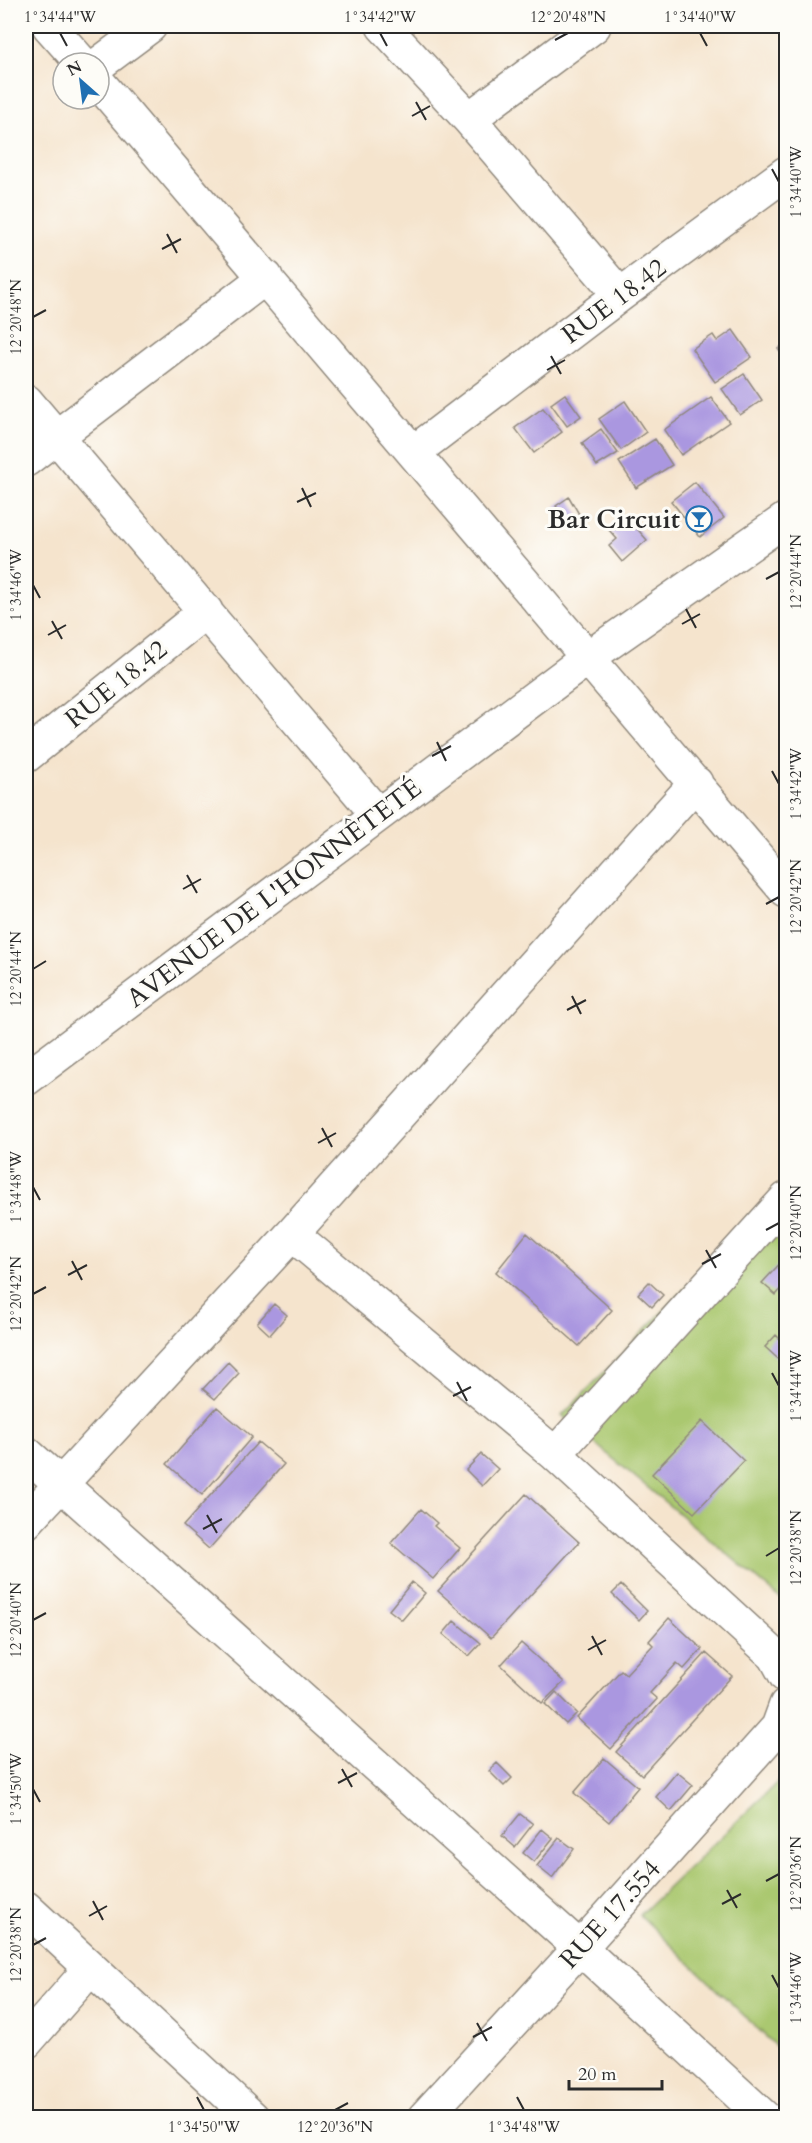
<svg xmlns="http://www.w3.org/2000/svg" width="812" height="2143" font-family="Cardo,serif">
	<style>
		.green { fill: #aac870; stroke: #6a7a4e; stroke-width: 1.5 }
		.building { fill: #aa97e0 }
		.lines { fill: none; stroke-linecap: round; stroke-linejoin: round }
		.minor-casing { stroke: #90887c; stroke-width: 36 }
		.minor { stroke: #fff; stroke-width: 33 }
		.ticks { fill: none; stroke: #2b2b2b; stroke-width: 2 }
		.labels { text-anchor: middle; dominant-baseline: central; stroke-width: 6; stroke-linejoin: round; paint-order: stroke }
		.street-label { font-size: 26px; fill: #2b2b2b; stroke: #fdfcf7 }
		.poi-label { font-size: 26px; font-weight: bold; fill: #2b2b2b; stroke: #fdfcf7; text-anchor: end }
		.neatline { fill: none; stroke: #2b2b2b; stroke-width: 2 }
		.ticks-label { font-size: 15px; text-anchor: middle; fill: #2b2b2b }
	</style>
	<rect width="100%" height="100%" fill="#fdfcf7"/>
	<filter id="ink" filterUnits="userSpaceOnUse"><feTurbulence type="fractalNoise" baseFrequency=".0167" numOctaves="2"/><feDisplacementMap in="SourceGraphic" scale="12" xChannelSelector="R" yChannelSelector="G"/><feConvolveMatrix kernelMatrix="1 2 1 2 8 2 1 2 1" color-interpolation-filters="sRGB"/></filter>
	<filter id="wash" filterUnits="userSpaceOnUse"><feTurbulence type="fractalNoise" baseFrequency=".008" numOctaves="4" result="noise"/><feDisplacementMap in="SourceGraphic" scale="24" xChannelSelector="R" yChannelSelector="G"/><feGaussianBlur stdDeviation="1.35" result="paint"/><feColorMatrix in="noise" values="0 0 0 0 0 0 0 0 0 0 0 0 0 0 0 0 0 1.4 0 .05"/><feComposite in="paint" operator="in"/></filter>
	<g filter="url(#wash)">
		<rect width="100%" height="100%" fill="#f5e4cd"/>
		<path class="green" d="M786 1184V1603L562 1416Z
			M786 1774V2056L640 1915Z"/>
		<g id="blocks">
			<path class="building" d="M733 330 752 357 715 382 692 349 713 335 717 341Z
				M786 343V361L778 349Z
				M744 374 762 400 740 415 722 389Z
				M565 394 581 416 567 426 551 404Z
				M711 397 729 422 681 455 664 430Z
				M625 401 646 432 621 450 599 419Z
				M543 408 562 432 534 453 515 428Z
				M601 429 618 453 597 466 582 443Z
				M655 439 672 465 636 488 619 462Z
				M695 482 724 518 700 537 671 501Z
				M569 497 579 514 567 522 556 506Z
				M625 515 647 540 622 562 609 546 617 539 609 530Z
				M527 1233 612 1310 579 1346 496 1272Z
				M786 1257V1284L776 1295 762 1283Z
				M649 1282 663 1295 652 1307 638 1294Z
				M274 1304 287 1315 270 1335 257 1323Z
				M776 1335 786 1345V1366L765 1347Z
				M228 1362 239 1373 215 1399 203 1389Z
				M217 1407 252 1437 202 1495 167 1464Z
				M702 1421 744 1461 694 1513 652 1474Z
				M258 1442 284 1464 209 1549 183 1526Z
				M481 1454 498 1469 482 1486 466 1470Z
				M526 1494 579 1542 491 1638 438 1591Z
				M421 1509 437 1523 434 1526 460 1548 433 1579 391 1543Z
				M412 1582 425 1593 402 1620 389 1610Z
				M621 1585 647 1611 639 1620 612 1594Z
				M669 1618 702 1649 684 1669 677 1663 650 1693 657 1699 611 1749 577 1718 621 1670 626 1674 653 1645 649 1641Z
				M454 1621 481 1643 469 1656 443 1634Z
				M521 1643 564 1682 542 1703 501 1665Z
				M706 1653 732 1676 642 1775 616 1752Z
				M556 1692 577 1713 566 1724 545 1704Z
				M604 1758 638 1787 609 1822 574 1793Z
				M497 1763 512 1778 504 1786 489 1771Z
				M677 1772 693 1785 671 1811 656 1797Z
				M520 1814 533 1824 515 1847 502 1836Z
				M542 1829 553 1838 534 1862 523 1853Z
				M559 1838 574 1849 552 1878 537 1866Z"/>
		</g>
	</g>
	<g filter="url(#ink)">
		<use href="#blocks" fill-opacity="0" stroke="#90887c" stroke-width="1.5"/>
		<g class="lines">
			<g class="minor-casing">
				<path id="minor" d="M49 26 82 63
					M383 26 469 119 620 295
					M99 64 150 26
					M99 83 786 891
					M469 119 594 26
					M26 401 378 815
					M414 452 620 295 786 173
					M26 460 266 277
					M26 756 206 611
					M26 1079 589 657 786 519
					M292 1234 555 1454 775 1656 786 1676
					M26 1453 580 1948 765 2118
					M555 1454 786 1199
					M26 1522 292 1234 696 783
					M26 1908 253 2118
					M26 2042 90 1969
					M424 2118 580 1948 778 1727 786 1705"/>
			</g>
			<use href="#minor" class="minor"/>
		</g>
	</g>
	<path class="ticks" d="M60 33 67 46M380 33 387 46M700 33 707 46M555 40 568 33M416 102 426 120M412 116 430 106M772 169 779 182M167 234 177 253M162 249 181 239M33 317 46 310M551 356 561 374M547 370 565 360M302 488 311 507M297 502 316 493M766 579 779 572M33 585 40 598M686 609 696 628M52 621 62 639M682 624 700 614M48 635 66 625M437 742 446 761M432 756 451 746M772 771 779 784M187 875 197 893M183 889 201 879M766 904 779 897M33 969 46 961M572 996 581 1014M567 1010 586 1000M322 1128 332 1147M318 1143 336 1133M33 1187 40 1200M766 1230 779 1223M706 1250 716 1268M72 1261 82 1280M702 1264 721 1254M68 1275 87 1265M33 1294 46 1287M772 1373 779 1386M457 1382 467 1401M453 1396 471 1387M207 1515 217 1533M203 1529 222 1519M766 1556 779 1548M33 1620 46 1613M592 1636 602 1655M588 1650 606 1640M342 1769 352 1787M338 1783 357 1773M33 1789 40 1802M766 1881 779 1874M727 1890 737 1908M93 1901 103 1920M722 1904 741 1894M89 1916 107 1906M33 1945 46 1938M772 1975 779 1988M477 2023 487 2041M473 2037 492 2027M197 2097 204 2110M517 2097 524 2110M335 2110 348 2103"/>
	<defs>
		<g id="bar-ring" transform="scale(1.35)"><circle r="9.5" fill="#fdfcf7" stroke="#1f6fb2" stroke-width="1.5"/><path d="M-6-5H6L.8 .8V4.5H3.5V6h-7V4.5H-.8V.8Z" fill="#1f6fb2"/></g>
	</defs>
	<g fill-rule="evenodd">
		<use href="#bar-ring" x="699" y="519"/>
	</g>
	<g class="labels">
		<g class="street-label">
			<text transform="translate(614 301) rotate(-37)">RUE 18.42</text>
			<text transform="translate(116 684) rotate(-39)">RUE 18.42</text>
			<text transform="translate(274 893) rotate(-37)">AVENUE DE L'HONNÊTETÉ</text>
			<text transform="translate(610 1914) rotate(-48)">RUE 17.554</text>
		</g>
		<g class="poi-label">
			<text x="680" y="519">Bar Circuit</text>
		</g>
	</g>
	<rect width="812" height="2143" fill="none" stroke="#fdfcf7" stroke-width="66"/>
	<g transform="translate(81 81) rotate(332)"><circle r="28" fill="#fdfcf7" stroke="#a9a8a5" stroke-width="1.5"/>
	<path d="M0-4.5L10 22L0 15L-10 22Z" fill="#1f6fb2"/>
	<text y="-9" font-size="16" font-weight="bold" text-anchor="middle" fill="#2b2b2b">N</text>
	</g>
	<path d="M569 2080v9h93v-9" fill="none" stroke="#2b2b2b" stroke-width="3"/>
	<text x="578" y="2080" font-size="18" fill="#2b2b2b" stroke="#fdfcf7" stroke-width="4.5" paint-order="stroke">20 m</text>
	<rect x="33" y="33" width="746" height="2077" class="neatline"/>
	<g class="ticks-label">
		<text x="60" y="22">1°34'44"W</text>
		<text x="380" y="22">1°34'42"W</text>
		<text x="568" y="22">12°20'48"N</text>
		<text x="700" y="22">1°34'40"W</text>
		<text transform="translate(796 182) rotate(-90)" y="5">1°34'40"W</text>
		<text transform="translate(16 317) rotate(-90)" y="5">12°20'48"N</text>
		<text transform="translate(796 572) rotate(-90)" y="5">12°20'44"N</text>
		<text transform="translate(16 585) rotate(-90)" y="5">1°34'46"W</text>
		<text transform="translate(796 784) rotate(-90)" y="5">1°34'42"W</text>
		<text transform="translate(796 897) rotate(-90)" y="5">12°20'42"N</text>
		<text transform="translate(16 969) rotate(-90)" y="5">12°20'44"N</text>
		<text transform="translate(16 1187) rotate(-90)" y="5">1°34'48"W</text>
		<text transform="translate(796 1223) rotate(-90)" y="5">12°20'40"N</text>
		<text transform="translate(16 1294) rotate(-90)" y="5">12°20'42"N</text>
		<text transform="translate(796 1386) rotate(-90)" y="5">1°34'44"W</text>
		<text transform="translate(796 1548) rotate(-90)" y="5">12°20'38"N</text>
		<text transform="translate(16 1620) rotate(-90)" y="5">12°20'40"N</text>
		<text transform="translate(16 1789) rotate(-90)" y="5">1°34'50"W</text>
		<text transform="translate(796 1874) rotate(-90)" y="5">12°20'36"N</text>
		<text transform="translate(16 1945) rotate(-90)" y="5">12°20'38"N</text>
		<text transform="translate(796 1988) rotate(-90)" y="5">1°34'46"W</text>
		<text x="204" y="2132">1°34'50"W</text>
		<text x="335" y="2132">12°20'36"N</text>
		<text x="524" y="2132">1°34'48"W</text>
	</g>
</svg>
